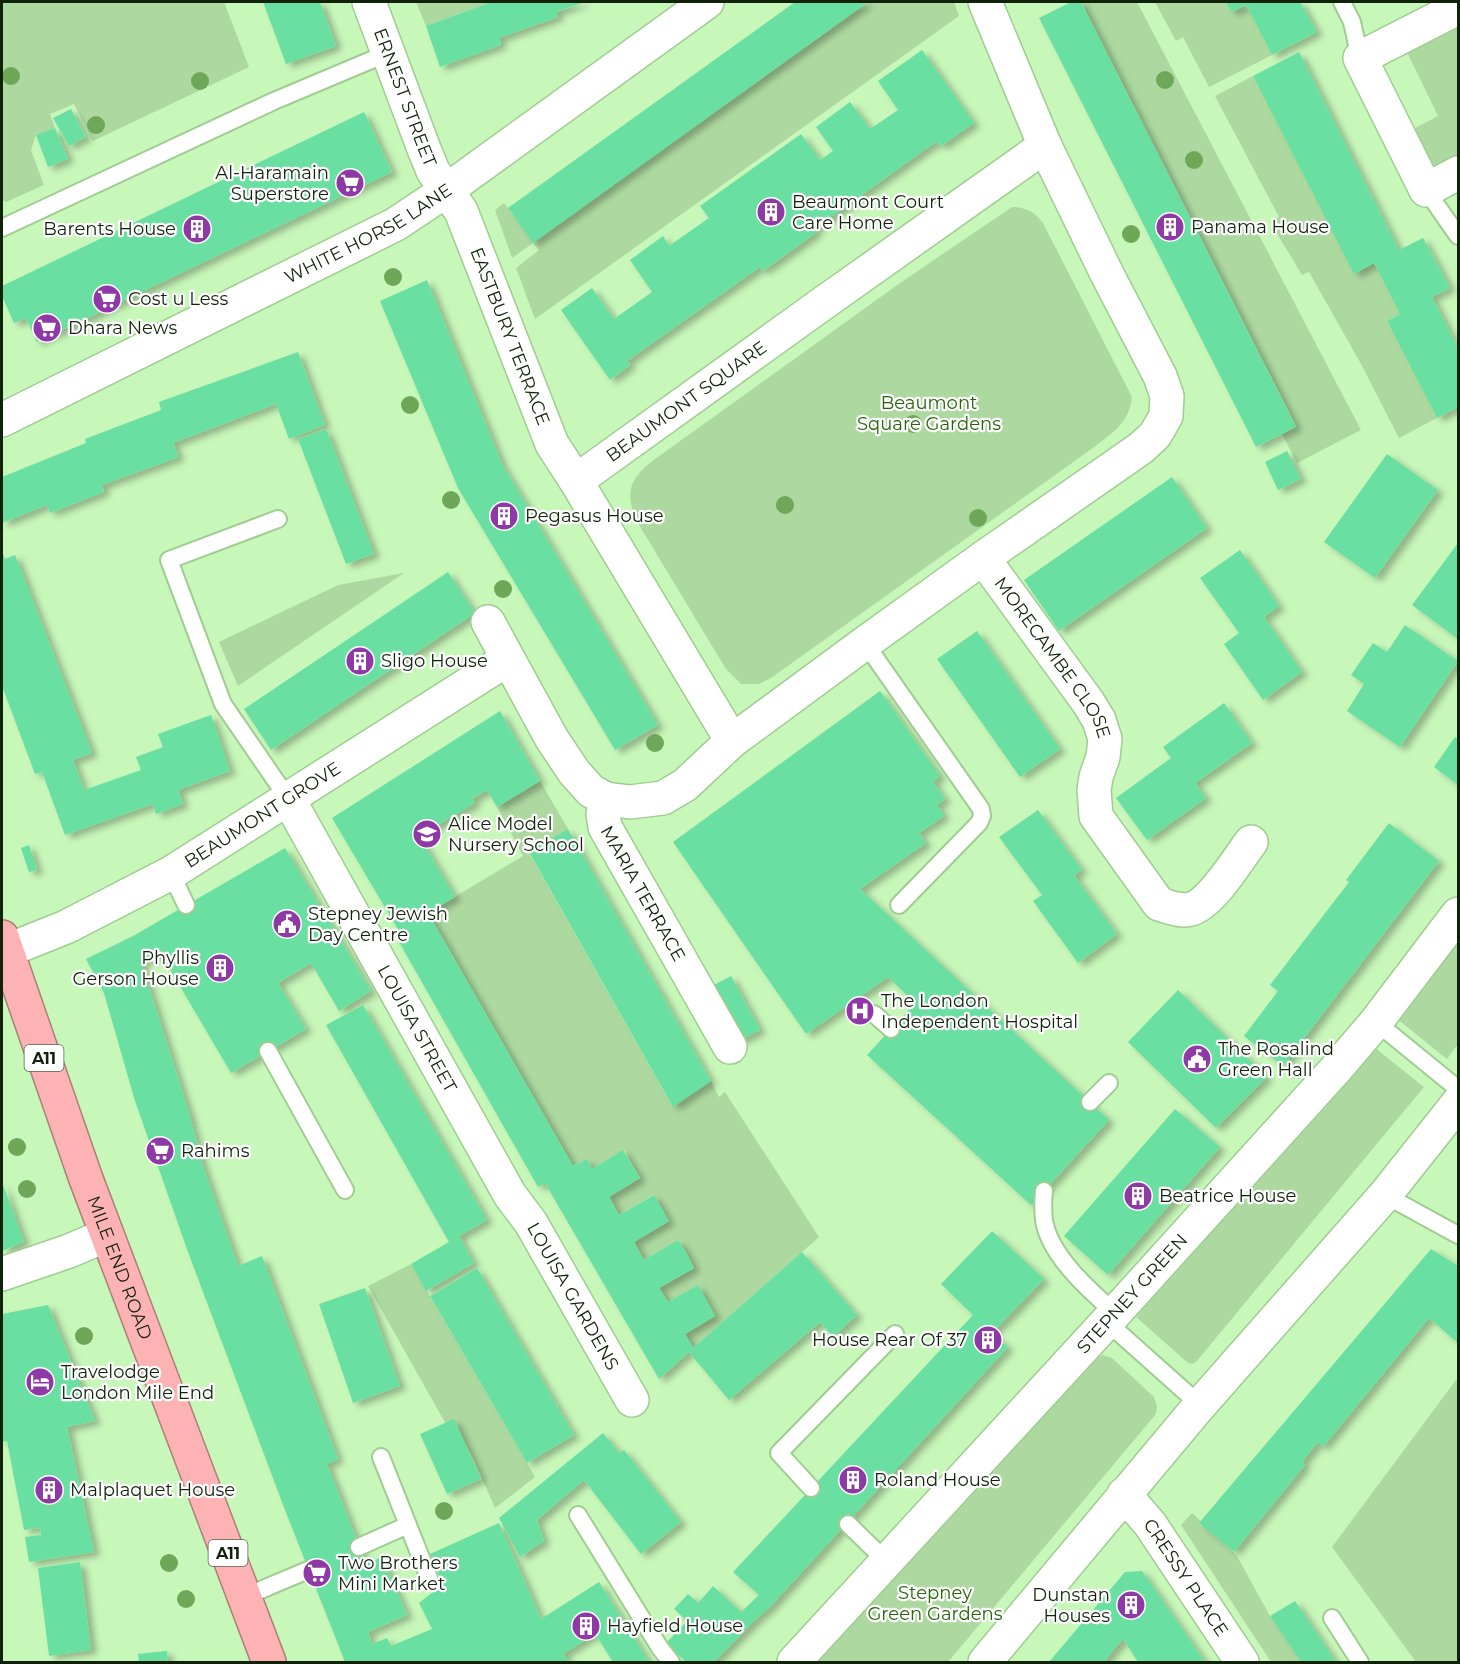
<svg xmlns="http://www.w3.org/2000/svg" width="1460" height="1664" font-family="Montserrat,sans-serif">
	<style>
		.green { fill: #add9a0 }
		.building { fill: #6adfa2; filter: url(#shadow) }
		.lines { fill: none; stroke-linecap: round; stroke-linejoin: round }
		.lane-casing { stroke: #9fcd91; stroke-width: 20 }
		.street-casing { stroke: #9fcd91; stroke-width: 36 }
		.secondary-casing { stroke: #9fcd91; stroke-width: 36 }
		.highway-casing { stroke: #aa8078; stroke-width: 36 }
		.lane { stroke: #fff; stroke-width: 16 }
		.street { stroke: #fff; stroke-width: 33 }
		.secondary { stroke: #fff; stroke-width: 33 }
		.highway { stroke: #fdb2b3; stroke-width: 33 }
		.tree { fill: #6fa758 }
		.labels { text-anchor: middle; dominant-baseline: central; stroke-width: 4.5; stroke-linejoin: round; paint-order: stroke }
		.shield { fill: #fff; stroke: #586454; stroke-width: 1.5 }
		.shield-label { font-size: 16px; font-weight: bold; fill: #11220b }
		.street-label { font-size: 18px; fill: #11220b; stroke: #fff }
		.poi-label { font-size: 18px; fill: #11220b; stroke: #fff; text-anchor: start }
		.park-label { font-size: 18px; fill: #266508; stroke: #fff }
	</style>
	<defs>
		<filter id="shadow"><feDropShadow dx="6" dy="4" stdDeviation="3" flood-color="#0004"/></filter>
	</defs>
	<rect width="100%" height="100%" fill="#c8f7ba"/>
	<path class="green" d="M2 2H224L249 67 93 141 74 104 50 114 55 128 36 135 31 150 44 185 6 202 2 200Z
		M416 2H485L486 4 426 26Z
		M868 2H954L959 16 535 319 516 268 539 250 533 243 512 258 495 210 504 203 533 242Z
		M1081 2H1137L1361 430 1297 463 1282 434 1296 426Z
		M1155 2H1226L1231 12 1246 5 1272 55 1209 87 1183 37 1176 41Z
		M1458 23V156L1440 166 1431 164 1415 128 1438 116 1406 50Z
		M1253 76 1354 273 1374 263 1400 314 1387 321 1437 418 1399 438 1361 364 1309 272 1302 275 1270 222 1279 217 1215 96Z
		M1012 207C1026 207 1035 212 1043 223L1132 397C1130 423 1110 435 1090 450L771 678 759 684H741L726 669 636 520C624 490 631 477 655 459L900 283Z
		M404 573 238 686 219 642 338 585Z
		M540 781 568 829 529 853 672 1106 711 1081 719 1097 725 1092 819 1237 693 1348 685 1334 715 1316 698 1286 668 1302 659 1288 694 1268 678 1240 644 1260 634 1242 669 1221 653 1195 619 1215 609 1197 640 1178 624 1150 592 1169 587 1159 573 1166 428 913 523 856 497 807Z
		M1458 936V1044L1447 1059 1396 1018Z
		M1374 1047 1424 1087 1196 1362 1192 1364 1187 1362 1136 1317 1370 1049Z
		M411 1264 535 1477 495 1508 473 1458 457 1430 447 1426 368 1286Z
		M1103 1355 1112 1358 1154 1397 1157 1406 1156 1414 948 1662H816L1096 1358Z
		M1456 1380 1458 1381V1662H1416L1332 1547Z
		M1192 1513 1237 1556 1270 1616 1301 1662H1271L1181 1525Z"/>
	<path class="building" d="M263 2H320L336 46 286 64Z
		M485 2H585L556 12 558 17 499 38 501 45 440 67 426 26 486 4Z
		M795 2H868L533 243 508 208Z
		M1071 2H1081L1296 427 1256 447 1039 18Z
		M1226 2H1300L1317 32 1272 55 1246 5 1231 12Z
		M922 50 974 123 941 146 937 141 814 229 817 232 763 271 760 267 627 361 630 365 610 380 561 310 592 288 614 319 652 292 630 260 663 236 669 246 709 218 700 206 801 134 820 160 833 151 816 127 850 102 870 129 898 110 878 81Z
		M1299 52 1399 250 1423 238 1450 288 1432 297 1458 349V407L1437 418 1387 321 1400 314 1374 263 1354 274 1253 76Z
		M71 109 86 137 69 146 53 118Z
		M364 112 392 172 37 342 26 318 14 323 2 296V286Z
		M55 128 68 159 48 167 36 135Z
		M427 280 502 464 658 725 615 750 458 488 380 301Z
		M298 352 325 425 289 439 276 404 173 443 179 457 102 485 104 492 50 513 47 505 2 523V477L86 443 85 439 161 410 159 402Z
		M326 429 374 554 346 564 298 439Z
		M1287 451 1301 479 1278 490 1265 462Z
		M1387 454 1438 490 1375 578 1324 542Z
		M1172 477 1207 528 1059 631 1024 580Z
		M1458 543V639L1412 605Z
		M1240 550 1279 606 1264 617 1302 672 1263 700 1224 644 1239 633 1200 578Z
		M2 551 5 559 15 555 92 753 73 760 84 790 141 770 136 757 163 747 158 734 211 715 230 771 178 790 183 804 156 814 153 804 65 835 42 772 35 774 2 686Z
		M448 572 475 613 271 750 244 709Z
		M1405 625 1458 661 1400 747 1347 711 1364 684 1351 675 1373 643 1387 652Z
		M977 631 1060 749 1020 777 937 659Z
		M880 691 940 776 933 782 945 799 937 805 944 816 919 833 926 843 860 889 1109 1120 1031 1205 867 1055 915 1003 888 977 806 1034 673 842Z
		M1224 703 1252 743 1195 783 1206 798 1147 840 1116 798 1171 758 1163 747Z
		M500 711 540 781 497 807 487 790 472 799 475 803 419 836 455 897 428 913 573 1166 587 1159 592 1169 623 1150 640 1178 609 1197 619 1215 654 1195 669 1221 634 1242 644 1260 678 1240 686 1252 694 1268 659 1288 668 1302 698 1285 715 1316 685 1334 693 1348 802 1252 857 1315 833 1337 820 1322 729 1400 689 1352 659 1379 545 1183 538 1187 407 956 394 933 399 931 332 818Z
		M1455 737 1458 739V785L1434 767Z
		M1038 810 1082 870 1074 875 1117 934 1078 963 1033 901 1042 895 999 837Z
		M1389 823 1439 861 1283 1066 1244 1036 1278 991 1270 985 1349 882 1346 880Z
		M568 829 711 1081 673 1107 529 852Z
		M29 845 37 870 29 872 21 848Z
		M285 848 371 991 339 1011 311 963 278 983 306 1029 231 1073 161 954 141 962 189 1113 203 1166 238 1266 262 1256 338 1459 327 1464 366 1564 382 1557 407 1615 368 1632 372 1644 387 1638 391 1646 432 1629 419 1603 443 1584 430 1554 499 1523 541 1619 599 1582 649 1662H613L595 1634 563 1654 569 1662H345L285 1510 188 1252 135 1101 104 993 86 959 133 936Z
		M731 976 760 1030 737 1042 706 989Z
		M1178 990 1267 1077 1216 1128 1128 1042Z
		M363 1005 487 1220 459 1236 474 1263 426 1291 411 1264 449 1242 326 1025Z
		M1175 1109 1220 1147 1108 1275 1064 1236Z
		M2 1182 24 1242 2 1251Z
		M992 1231 1044 1279 992 1333 1008 1347 770 1607 753 1622 714 1662H686L666 1643 687 1621 674 1609 688 1594 698 1603 713 1586 741 1612 759 1595 733 1572 973 1315 941 1284Z
		M1431 1249 1458 1266V1343L1429 1318 1323 1447 1318 1442 1302 1462 1305 1465 1234 1552 1199 1523Z
		M477 1268 574 1435 527 1463 430 1296Z
		M365 1288 400 1386 353 1403 319 1304Z
		M48 1305 95 1421 67 1427 94 1552 29 1562 25 1537 41 1535 40 1528 24 1530 7 1441 2 1442V1314Z
		M454 1419 481 1479 447 1494 420 1434Z
		M603 1433 619 1453 624 1450 681 1522 641 1554 584 1480 537 1520 544 1541 520 1557 499 1518Z
		M80 1562 91 1650 49 1656 38 1568Z
		M1142 1571 1205 1662H1138L1123 1639 1106 1659 1108 1662H1049L1125 1572Z
		M1295 1601 1336 1662H1301L1270 1616Z
		M167 1651 168 1662H139L138 1654Z"/>
	<g class="lines">
		<g class="lane-casing">
			<path id="lane" d="M1342 2 1352 22 1360 58
				M1426 190 1458 236
				M2 228 274 101 388 53
				M278 519 169 560 223 704 289 800
				M865 643 981 809 982 816 979 823 899 905
				M171 873 186 905
				M874 1014 891 1029
				M1376 1022 1458 1089
				M268 1051 345 1190
				M1090 1102 1109 1083
				M1044 1191C1043 1201 1043 1211 1044 1220 1049 1255 1090 1291 1115 1313
				M1385 1195 1458 1235
				M1107 1322 1200 1405
				M381 1457 429 1578
				M811 1488 779 1453 895 1334
				M578 1515 660 1648 671 1662
				M848 1524 887 1562
				M359 1547 408 1525
				M244 1597 308 1570
				M1332 1618 1360 1662"/>
		</g>
		<g class="street-casing">
			<g id="street">
				<path id="s1" d="M369 2 424 149 433 171 461 211 552 444 576 481 732 741"/>
				<path d="M1458 8 1360 58 1426 190 1458 173"/>
				<path id="s2" d="M576 481 822 304 1045 146"/>
				<path id="s3" d="M983 558 1088 702 1099 720 1105 739 1103 757 1096 777 1094 790 1096 816 1159 904C1169 907 1180 912 1191 909 1212 903 1238 859 1251 842"/>
				<path d="M488 622 552 739 574 772 591 791 606 799 630 802 663 798 685 785 732 741 865 643 983 558 1141 448 1155 435 1166 416 1167 396 1160 376 1107 274 1045 146 985 2"/>
				<path id="s4" d="M606 799 603 814 605 827 730 1047"/>
				<path id="s5" d="M289 800 510 1195 531 1223 632 1400"/>
				<path id="s6" d="M6 951 66 927 171 873 508 659"/>
				<path d="M2 1274 69 1251 107 1235"/>
				<path id="s7" d="M1124 1494 1150 1524 1242 1662"/>
				<path id="s8" d="M794 1662 1115 1313 1335 1070 1376 1022 1458 914"/>
			</g>
		</g>
		<g class="secondary-casing">
			<g id="secondary">
				<path id="s9" d="M2 420 396 224 447 190 707 2"/>
				<path d="M985 1662 1200 1405 1385 1195 1458 1103"/>
			</g>
		</g>
		<g class="highway-casing">
			<g id="highway">
				<path id="s10" d="M2 937 86 1179 269 1662"/>
			</g>
		</g>
		<use href="#lane" class="lane"/>
		<use href="#street" class="street"/>
		<use href="#secondary" class="secondary"/>
		<use href="#highway" class="highway"/>
	</g>
	<g class="tree">
		<circle cx="11" cy="76" r="9"/>
		<circle cx="1165" cy="80" r="9"/>
		<circle cx="200" cy="81" r="9"/>
		<circle cx="96" cy="125" r="9"/>
		<circle cx="1194" cy="160" r="9"/>
		<circle cx="1131" cy="234" r="9"/>
		<circle cx="393" cy="277" r="9"/>
		<circle cx="410" cy="405" r="9"/>
		<circle cx="913" cy="424" r="9"/>
		<circle cx="451" cy="500" r="9"/>
		<circle cx="785" cy="505" r="9"/>
		<circle cx="978" cy="518" r="9"/>
		<circle cx="503" cy="589" r="9"/>
		<circle cx="655" cy="743" r="9"/>
		<circle cx="17" cy="1147" r="9"/>
		<circle cx="27" cy="1189" r="9"/>
		<circle cx="84" cy="1336" r="9"/>
		<circle cx="444" cy="1511" r="9"/>
		<circle cx="169" cy="1563" r="9"/>
		<circle cx="186" cy="1599" r="9"/>
	</g>
	<defs>
		<g id="supermarket-disc" transform="scale(1.5)"><circle r="9.5" fill="#8f39a6" stroke="#fff"/><path d="M-6-5.5h2.5l.6 2H6L4.5 2H-2.5L-4.4-4H-6ZM-1.5 3.2a1.3 1.3 0 1 0 .1 0ZM3 3.2a1.3 1.3 0 1 0 .1 0Z" fill="#fff"/></g>
		<g id="building-disc" transform="scale(1.5)"><circle r="9.5" fill="#8f39a6" stroke="#fff"/><path d="M-4-6H4V6H1V3H-1V6H-4ZM-2.5-4.3h1.7v1.8h-1.7ZM.8-4.3h1.7v1.8H.8ZM-2.5-1h1.7V.8h-1.7ZM.8-1h1.7V.8H.8Z" fill="#fff"/></g>
		<g id="school-disc" transform="scale(1.5)"><circle r="9.5" fill="#8f39a6" stroke="#fff"/><path d="M0-5L7-2L0 1L-7-2ZM-4 1L0 2.5L4 1V4Q0 6-4 4Z" fill="#fff"/></g>
		<g id="civic-disc" transform="scale(1.5)"><circle r="9.5" fill="#8f39a6" stroke="#fff"/><path d="M-.6-6.5H3V-4.5H.6V-3L4-1V1h2V6H-6V1h2V-1L-.6-3ZM-1.2 2.5V6h2.4V2.5Z" fill="#fff"/></g>
		<g id="hospital-disc" transform="scale(1.5)"><circle r="9.5" fill="#8f39a6" stroke="#fff"/><path d="M-5-5h3v3.5h4V-5h3V5h-3V1.5h-4V5h-3Z" fill="#fff"/></g>
		<g id="hotel-disc" transform="scale(1.5)"><circle r="9.5" fill="#8f39a6" stroke="#fff"/><path d="M-6-4.5h1.5V1H6V5H4.5V3h-9V5H-6ZM-4 0a1.8 1.8 0 1 1 3.6 0ZM.5 0V-2.5h3Q6-2.5 6 0Z" fill="#fff"/></g>
	</defs>
	<g fill-rule="evenodd">
		<use href="#supermarket-disc" x="350" y="183"/>
		<use href="#building-disc" x="771" y="212"/>
		<use href="#building-disc" x="1170" y="227"/>
		<use href="#building-disc" x="197" y="229"/>
		<use href="#supermarket-disc" x="107" y="299"/>
		<use href="#supermarket-disc" x="47" y="328"/>
		<use href="#building-disc" x="504" y="516"/>
		<use href="#building-disc" x="360" y="661"/>
		<use href="#school-disc" x="427" y="834"/>
		<use href="#civic-disc" x="287" y="924"/>
		<use href="#building-disc" x="220" y="968"/>
		<use href="#hospital-disc" x="860" y="1011"/>
		<use href="#civic-disc" x="1197" y="1059"/>
		<use href="#supermarket-disc" x="160" y="1151"/>
		<use href="#building-disc" x="1138" y="1196"/>
		<use href="#building-disc" x="988" y="1340"/>
		<use href="#hotel-disc" x="40" y="1382"/>
		<use href="#building-disc" x="853" y="1480"/>
		<use href="#building-disc" x="49" y="1490"/>
		<use href="#supermarket-disc" x="317" y="1573"/>
		<use href="#building-disc" x="1131" y="1605"/>
		<use href="#building-disc" x="586" y="1626"/>
	</g>
	<g class="labels">
		<g class="shield">
			<rect x="24.5" y="1045" width="39" height="26" rx="4.5"/>
			<rect x="208.5" y="1540" width="39" height="26" rx="4.5"/>
		</g>
		<g class="shield-label">
			<text x="44" y="1058">A11</text>
			<text x="228" y="1553">A11</text>
		</g>
		<g class="street-label">
			<text stroke="none"><textPath href="#s1" startOffset="102">ERNEST STREET</textPath></text>
			<text stroke="none"><textPath href="#s9" startOffset="411">WHITE HORSE LANE</textPath></text>
			<text stroke="none"><textPath href="#s1" startOffset="364">EASTBURY TERRACE</textPath></text>
			<text stroke="none"><textPath href="#s2" startOffset="136">BEAUMONT SQUARE</textPath></text>
			<text stroke="none"><textPath href="#s3" startOffset="122">MORECAMBE CLOSE</textPath></text>
			<text stroke="none"><textPath href="#s6" startOffset="291">BEAUMONT GROVE</textPath></text>
			<text stroke="none"><textPath href="#s4" startOffset="105">MARIA TERRACE</textPath></text>
			<text stroke="none"><textPath href="#s5" startOffset="262">LOUISA STREET</textPath></text>
			<text stroke="none"><textPath href="#s10" startOffset="351">MILE END ROAD</textPath></text>
			<text stroke="none"><textPath href="#s8" startOffset="500">STEPNEY GREEN</textPath></text>
			<text stroke="none"><textPath href="#s5" startOffset="572">LOUISA GARDENS</textPath></text>
			<text stroke="none"><textPath href="#s7" startOffset="104">CRESSY PLACE</textPath></text>
		</g>
		<g class="poi-label">
			<text x="329" y="173" text-anchor="end">Al-Haramain<tspan x="329" dy="21">Superstore</tspan></text>
			<text x="792" y="202">Beaumont Court<tspan x="792" dy="21">Care Home</tspan></text>
			<text x="1191" y="227">Panama House</text>
			<text x="176" y="229" text-anchor="end">Barents House</text>
			<text x="128" y="299">Cost u Less</text>
			<text x="68" y="328">Dhara News</text>
			<text x="525" y="516">Pegasus House</text>
			<text x="381" y="661">Sligo House</text>
			<text x="448" y="824">Alice Model<tspan x="448" dy="21">Nursery School</tspan></text>
			<text x="308" y="914">Stepney Jewish<tspan x="308" dy="21">Day Centre</tspan></text>
			<text x="199" y="958" text-anchor="end">Phyllis<tspan x="199" dy="21">Gerson House</tspan></text>
			<text x="881" y="1001">The London<tspan x="881" dy="21">Independent Hospital</tspan></text>
			<text x="1218" y="1049">The Rosalind<tspan x="1218" dy="21">Green Hall</tspan></text>
			<text x="181" y="1151">Rahims</text>
			<text x="1159" y="1196">Beatrice House</text>
			<text x="967" y="1340" text-anchor="end">House Rear Of 37</text>
			<text x="61" y="1372">Travelodge<tspan x="61" dy="21">London Mile End</tspan></text>
			<text x="874" y="1480">Roland House</text>
			<text x="70" y="1490">Malplaquet House</text>
			<text x="338" y="1563">Two Brothers<tspan x="338" dy="21">Mini Market</tspan></text>
			<text x="1110" y="1595" text-anchor="end">Dunstan<tspan x="1110" dy="21">Houses</tspan></text>
			<text x="607" y="1626">Hayfield House</text>
		</g>
		<g class="park-label">
			<text x="929" y="403">Beaumont<tspan x="929" dy="21">Square Gardens</tspan></text>
			<text x="935" y="1593">Stepney<tspan x="935" dy="21">Green Gardens</tspan></text>
		</g>
	</g>
	<rect width="1460" height="1664" fill="none" stroke="#11220b" stroke-width="6"/>
</svg>
